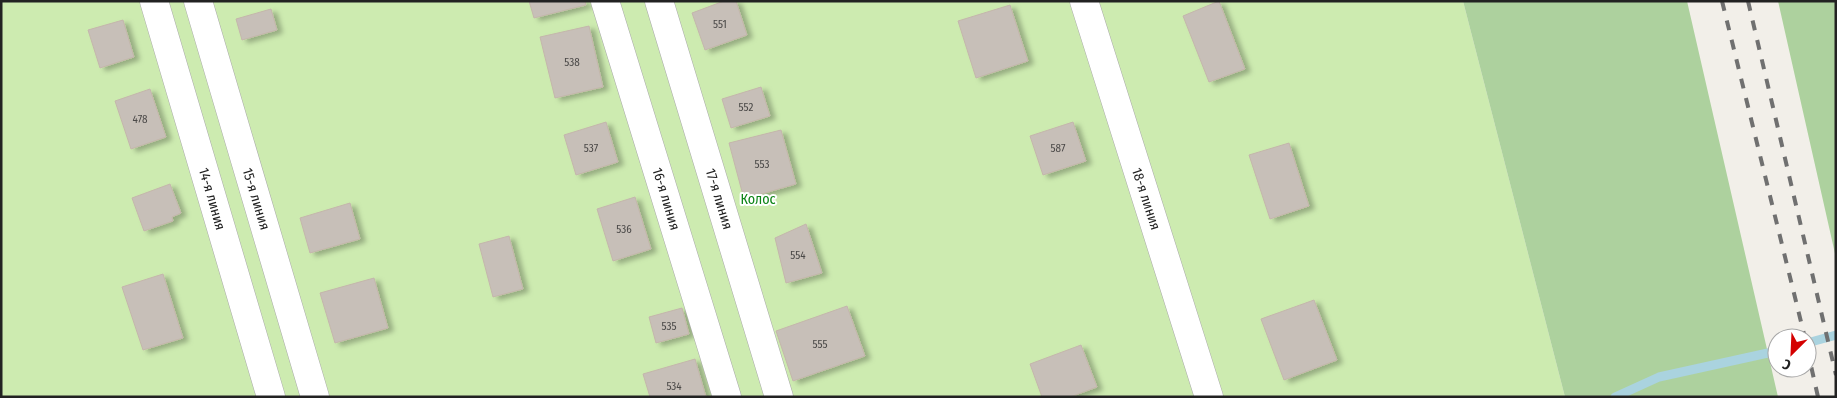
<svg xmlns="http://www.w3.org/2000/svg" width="1837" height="398" font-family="'Fira Sans Condensed',sans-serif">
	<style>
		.grass { fill: #cdebb0 }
		.forest { fill: #add19e }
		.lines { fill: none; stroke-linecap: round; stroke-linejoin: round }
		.stream { stroke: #aad3df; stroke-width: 9 }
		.building { fill: #c7bfb8; stroke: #c4b6ab; filter: url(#shadow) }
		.minor-casing { stroke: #a9a9a9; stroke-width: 29 }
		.minor { stroke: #fff; stroke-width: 28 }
		.rail { stroke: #707070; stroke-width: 4; stroke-dasharray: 10 10; stroke-linecap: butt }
		.labels { text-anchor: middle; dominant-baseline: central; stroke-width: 4; stroke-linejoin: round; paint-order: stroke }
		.number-label { font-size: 11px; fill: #4b4948 }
		.street-label { font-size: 14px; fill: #222; stroke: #fff }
		.park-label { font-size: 14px; fill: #0c8416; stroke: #fff }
	</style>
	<defs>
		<filter id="shadow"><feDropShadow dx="5.5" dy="3" stdDeviation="2.5" flood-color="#0004"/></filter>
	</defs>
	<rect width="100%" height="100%" fill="#f2efe9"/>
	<path class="grass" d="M1 1H1463L1565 397H1Z"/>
	<path class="forest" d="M1463 1H1687L1778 397H1565Z
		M1778 1H1836V258Z"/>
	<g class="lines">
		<path class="stream" d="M1807 343 1836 335
			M1615 397 1659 377 1777 351"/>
	</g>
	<path class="building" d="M529 1H585L586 5 534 18Z
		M724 1H736L747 35 705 50 692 13Z
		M1219 1 1245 69 1209 82 1183 16Z
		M1010 5 1028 61 976 78 958 21Z
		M271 9 277 30 242 40 236 19Z
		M123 20 134 57 100 68 88 30Z
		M589 26 603 87 555 98 540 37Z
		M761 87 770 116 731 128 722 99Z
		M150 89 166 137 131 149 115 101Z
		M606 122 618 162 576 175 564 135Z
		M1073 122 1086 161 1043 175 1030 136Z
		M781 130 796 184 744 199 729 143Z
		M1289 143 1309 206 1270 219 1249 155Z
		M170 184 181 213 172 217 173 221 144 231 132 198Z
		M635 197 651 249 613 261 597 209Z
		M350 203 360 239 310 253 300 218Z
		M806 224 822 273 786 283 775 238Z
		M509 236 523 289 493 297 479 244Z
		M163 274 183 338 143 350 122 287Z
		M374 278 388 328 335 343 320 293Z
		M1314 300 1337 360 1284 380 1261 319Z
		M847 306 865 356 793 381 776 331Z
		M682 308 689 334 656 343 649 317Z
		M1081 345 1097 387 1070 397H1042L1030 364Z
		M695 359 706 397H650L643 374Z"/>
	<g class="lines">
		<g class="minor-casing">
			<path id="minor" d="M154 1 271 397
				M198 1 315 397
				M605 1 727 397
				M659 1 779 397
				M1084 1 1209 397"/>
		</g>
		<use href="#minor" class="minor"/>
		<path class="rail" d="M1722 1 1805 338
			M1748 1 1836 375
			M1807 348 1818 397"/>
	</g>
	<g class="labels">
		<g class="number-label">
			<text x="720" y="24">551</text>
			<text x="572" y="62">538</text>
			<text x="746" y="107">552</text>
			<text x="140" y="119">478</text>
			<text x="591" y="148">537</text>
			<text x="1058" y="148">587</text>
			<text x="762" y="164">553</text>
			<text x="624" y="229">536</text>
			<text x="798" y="255">554</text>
			<text x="669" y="326">535</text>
			<text x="820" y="344">555</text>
			<text x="674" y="386">534</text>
		</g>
		<g class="street-label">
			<text transform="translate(212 199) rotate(74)">14-я линия</text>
			<text transform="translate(256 199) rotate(73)">15-я линия</text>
			<text transform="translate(666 199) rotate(73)">16-я линия</text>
			<text transform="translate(719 199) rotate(73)">17-я линия</text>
			<text transform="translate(1146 199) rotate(72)">18-я линия</text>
		</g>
		<g class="park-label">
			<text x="758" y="199">Колос</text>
		</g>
	</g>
	<rect width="1837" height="398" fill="none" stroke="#222222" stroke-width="5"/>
	<g transform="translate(1792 353) rotate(204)"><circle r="24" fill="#ffffff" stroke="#a7a7a7"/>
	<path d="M0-4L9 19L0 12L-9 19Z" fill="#d40000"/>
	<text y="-8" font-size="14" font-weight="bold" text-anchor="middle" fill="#222222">С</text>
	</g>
</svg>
